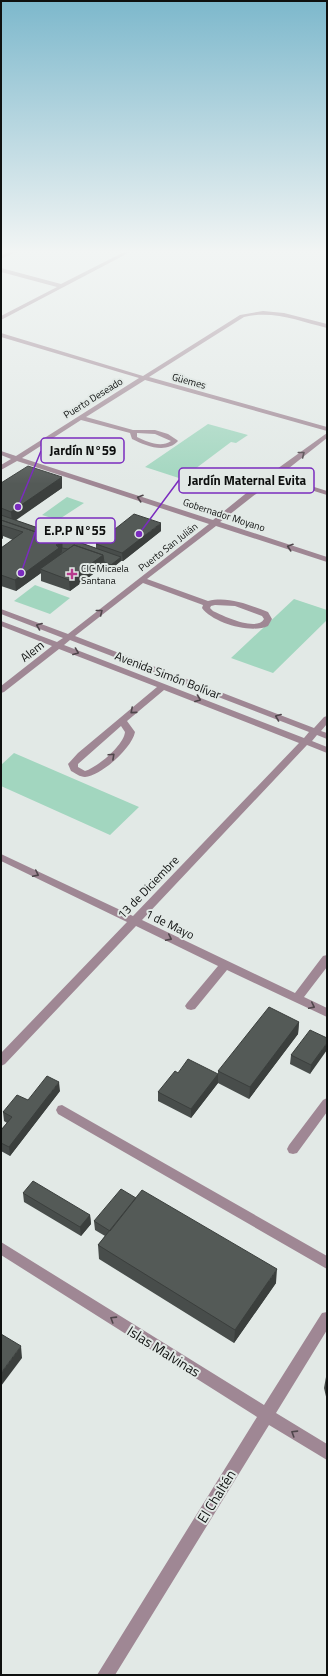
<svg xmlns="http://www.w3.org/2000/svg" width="328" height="1676" font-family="'Titillium Web',sans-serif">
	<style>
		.green { fill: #a2d6bf }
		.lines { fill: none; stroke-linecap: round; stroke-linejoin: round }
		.minor { fill: #9f8794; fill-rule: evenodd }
		.wall { fill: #484d4b }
		.shaded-wall { fill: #3b3f3d }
		.building { fill: #545a57; stroke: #3b3f3d }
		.oneway { stroke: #4f464b }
		.poi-dot { fill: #b73c8d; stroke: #e2e9e6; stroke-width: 1.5 }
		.labels { text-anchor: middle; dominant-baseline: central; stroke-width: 4; stroke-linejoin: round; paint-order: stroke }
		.far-street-label { font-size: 10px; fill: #0e100f; stroke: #e2e9e6 }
		.far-poi-label { font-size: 10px; fill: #0e100f; stroke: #e2e9e6; text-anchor: start }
		.street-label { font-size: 12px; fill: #0e100f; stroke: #e2e9e6 }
		.near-street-label { font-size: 14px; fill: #0e100f; stroke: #e2e9e6 }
		.leader { fill: none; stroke: #7b2cbf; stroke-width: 1.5 }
		.callout-dot { fill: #7b2cbf; stroke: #e2e9e6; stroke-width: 1.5 }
		.callout { fill: #e2e9e6; stroke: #7b2cbf; stroke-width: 1.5 }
		.callout-label { font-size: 13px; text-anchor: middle; font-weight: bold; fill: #0e100f }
	</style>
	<rect width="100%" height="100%" fill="#e2e9e6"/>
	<path class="green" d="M208 424 248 435 236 443 231 442 195 469 198 470 185 480 145 467Z
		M67 497 84 503 58 520 42 515Z
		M35 585 70 598 50 614 14 601Z
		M294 599 327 610V620L273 673 231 658Z
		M14 753 139 807 110 835 1 786V765Z"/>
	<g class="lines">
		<path class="minor" d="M13 250H20L1 259V255Z
			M128 250H134L1 320V316L57 287 1 272V268L61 284Z
			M263 311 284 313 327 324V328C299 321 273 310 244 317L149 377 327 427V431L145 380 86 417 133 430H155L168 434 177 440 178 441C166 454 146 446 132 439L130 433 81 420 22 458 213 520 270 474 327 433V438L279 476 327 491V495L275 479 220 522 327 557V562L216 526 147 579 208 601C229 596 249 605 268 612L272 619 268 626C251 634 213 623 202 608L203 605 143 583 75 636 314 728 324 717 327 716V724L321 731 327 733V739L317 735 312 741 327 747V753L307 745 142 920 295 993 323 956 327 955V967L304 997 327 1008V1017L227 970 195 1009 191 1010 187 1009 185 1006 187 1003 218 966 136 926 5 1064 1 1066V1053L127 922 1 861V854L133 916 299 743 164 690 127 721 135 732C132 748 102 775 85 777 80 777 75 773 71 771L68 764 78 753 157 687 59 649 4 692 1 693V686L52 646 1 626V621L57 642 63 638 1 614V609L68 634 209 524 17 461 1 470V465L11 459 1 455V451L16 456 139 378 1 337V333L143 376 240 315ZM137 433 155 434 171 441C161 448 147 442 137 437ZM215 605 235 606 262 616 264 619C257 632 223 616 213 611L210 608 211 606ZM70 640 309 732 304 738 64 645ZM121 726 125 732C124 745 98 767 85 771L78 767V764Z
			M327 1098V1112L297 1153 293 1154 289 1153 287 1149 289 1145 323 1100Z
			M62 1105 327 1256V1269L58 1114 56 1110 58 1106Z
			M1 1242 264 1405 322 1313 327 1312V1330L276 1413 327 1444V1460L269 1425 115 1675H97L257 1417 1 1255Z"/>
	</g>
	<path class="wall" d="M62 477V488L15 520 96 548V544L161 531 123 561H121L111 569 104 566 70 591 41 581V573L16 591 1 586V548L13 540 3 536V538L1 540V483Z
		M299 1022 298 1034 249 1099 218 1083 191 1118 158 1101V1092L178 1073 218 1074V1071Z
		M327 1038 310 1074 290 1064 291 1055Z
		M60 1091 10 1156 1 1151V1130L7 1123 4 1121 3 1112 28 1100Z
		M23 1193 90 1215 91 1224 81 1236 24 1202Z
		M94 1221 276 1283 234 1343 99 1259 98 1245 105 1236 95 1230Z
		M327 1375V1401L324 1388 326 1377Z"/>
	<path class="shaded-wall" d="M62 477V488L12 523 11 512Z
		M161 523V531L123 561 122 553Z
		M2 527 3 538 1 540V528Z
		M62 541V552L60 554V559L40 569 41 573 16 591 15 580Z
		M103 555 104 566 70 591 69 580Z
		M121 557V561L111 569V565Z
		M299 1022 298 1034 249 1099 250 1087Z
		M327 1043V1050L310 1074 311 1065Z
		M218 1074V1083L191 1118V1109Z
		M59 1082 60 1091 10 1156 9 1147Z
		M90 1215 91 1224 81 1236 80 1227Z
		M277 1269 276 1283 234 1343 235 1330Z
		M21 1346 22 1358 1 1386V1373Z"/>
	<path class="building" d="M28 466 62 477 11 512 1 508V483Z
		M134 514 161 523 122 553 96 544Z
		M1 515 121 557 111 565 104 562 103 555 74 545 68 549 62 548V541L1 520Z
		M1 520 62 541 56 545 59 548 15 580 1 575V548L23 532 1 525Z
		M74 545 103 555 69 580 40 569Z
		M269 1007 299 1022 250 1087 218 1071Z
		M310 1030 327 1038V1043L311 1065 291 1055Z
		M188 1059 218 1074 191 1109 158 1092 175 1071 178 1073Z
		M47 1076 59 1082 9 1147 1 1143V1130L12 1117 3 1112 17 1095 28 1100Z
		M33 1181 90 1215 80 1227 23 1193Z
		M121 1189 136 1198 110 1231 94 1221Z
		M142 1190 277 1269 235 1330 98 1245Z
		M1 1334 21 1346 1 1373Z"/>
	<defs><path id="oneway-chevron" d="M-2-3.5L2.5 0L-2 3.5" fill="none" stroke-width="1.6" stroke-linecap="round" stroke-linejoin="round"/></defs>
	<g class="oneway">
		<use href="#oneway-chevron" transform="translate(302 454) rotate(-38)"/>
		<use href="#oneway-chevron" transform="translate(140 498) rotate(-162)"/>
		<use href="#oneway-chevron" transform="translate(290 547) rotate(-162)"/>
		<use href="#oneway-chevron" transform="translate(100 612) rotate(-38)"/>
		<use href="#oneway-chevron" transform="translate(39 626) rotate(-159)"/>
		<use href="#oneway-chevron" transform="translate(76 652) rotate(21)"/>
		<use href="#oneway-chevron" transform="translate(198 699) rotate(21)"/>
		<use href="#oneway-chevron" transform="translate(133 711) rotate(139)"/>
		<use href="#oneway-chevron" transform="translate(278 717) rotate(-159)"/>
		<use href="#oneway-chevron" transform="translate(112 756) rotate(-43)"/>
		<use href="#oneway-chevron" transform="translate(36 874) rotate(26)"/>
		<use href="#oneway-chevron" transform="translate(169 938) rotate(26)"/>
		<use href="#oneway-chevron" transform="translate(312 1006) rotate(26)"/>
		<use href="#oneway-chevron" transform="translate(113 1319) rotate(-148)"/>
		<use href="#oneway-chevron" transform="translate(294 1433) rotate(-148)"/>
	</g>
	<linearGradient id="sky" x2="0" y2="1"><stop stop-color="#7db8cc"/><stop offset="0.52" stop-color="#f2f5f4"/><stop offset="1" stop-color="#f2f5f4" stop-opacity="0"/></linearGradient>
	<rect width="328" height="484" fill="url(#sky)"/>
	<path class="poi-dot" d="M70 568h4v4h4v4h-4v4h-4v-4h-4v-4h4z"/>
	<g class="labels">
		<g class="far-street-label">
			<text transform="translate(189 381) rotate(15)">Güemes</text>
			<text transform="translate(93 398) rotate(-32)">Puerto Deseado</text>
			<text transform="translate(224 515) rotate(18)">Gobernador Moyano</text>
			<text transform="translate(168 547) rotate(-38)">Puerto San Julián</text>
		</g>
		<g class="far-poi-label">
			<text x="81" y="568">CIC Micaela<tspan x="81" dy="12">Santana</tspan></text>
		</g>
		<g class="street-label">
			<text transform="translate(32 651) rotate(-38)">Alem</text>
			<text transform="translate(168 675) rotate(21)">Avenida Simón Bolívar</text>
			<text transform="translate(148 887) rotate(-46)">13 de Diciembre</text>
			<text transform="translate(170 924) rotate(26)">1 de Mayo</text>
		</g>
		<g class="near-street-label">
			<text transform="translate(164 1351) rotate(32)">Islas Malvinas</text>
			<text transform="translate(216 1496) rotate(-58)">El Chaltén</text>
		</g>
	</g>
	<path class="leader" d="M18 507L41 451M139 534L179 480M21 573L36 530"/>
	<g class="callout-dot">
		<circle cx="18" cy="507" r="4"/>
		<circle cx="139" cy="534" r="4"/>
		<circle cx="21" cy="573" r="4"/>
	</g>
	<g class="callout">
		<rect x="41" y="438" width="83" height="25" rx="4"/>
		<rect x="179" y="468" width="135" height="25" rx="4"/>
		<rect x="36" y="518" width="79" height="25" rx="4"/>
	</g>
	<g class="callout-label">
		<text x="83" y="455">Jardín N°59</text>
		<text x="247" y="485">Jardín Maternal Evita</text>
		<text x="75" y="535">E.P.P N°55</text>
	</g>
	<rect width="328" height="1676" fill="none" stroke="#0e100f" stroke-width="4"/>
</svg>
